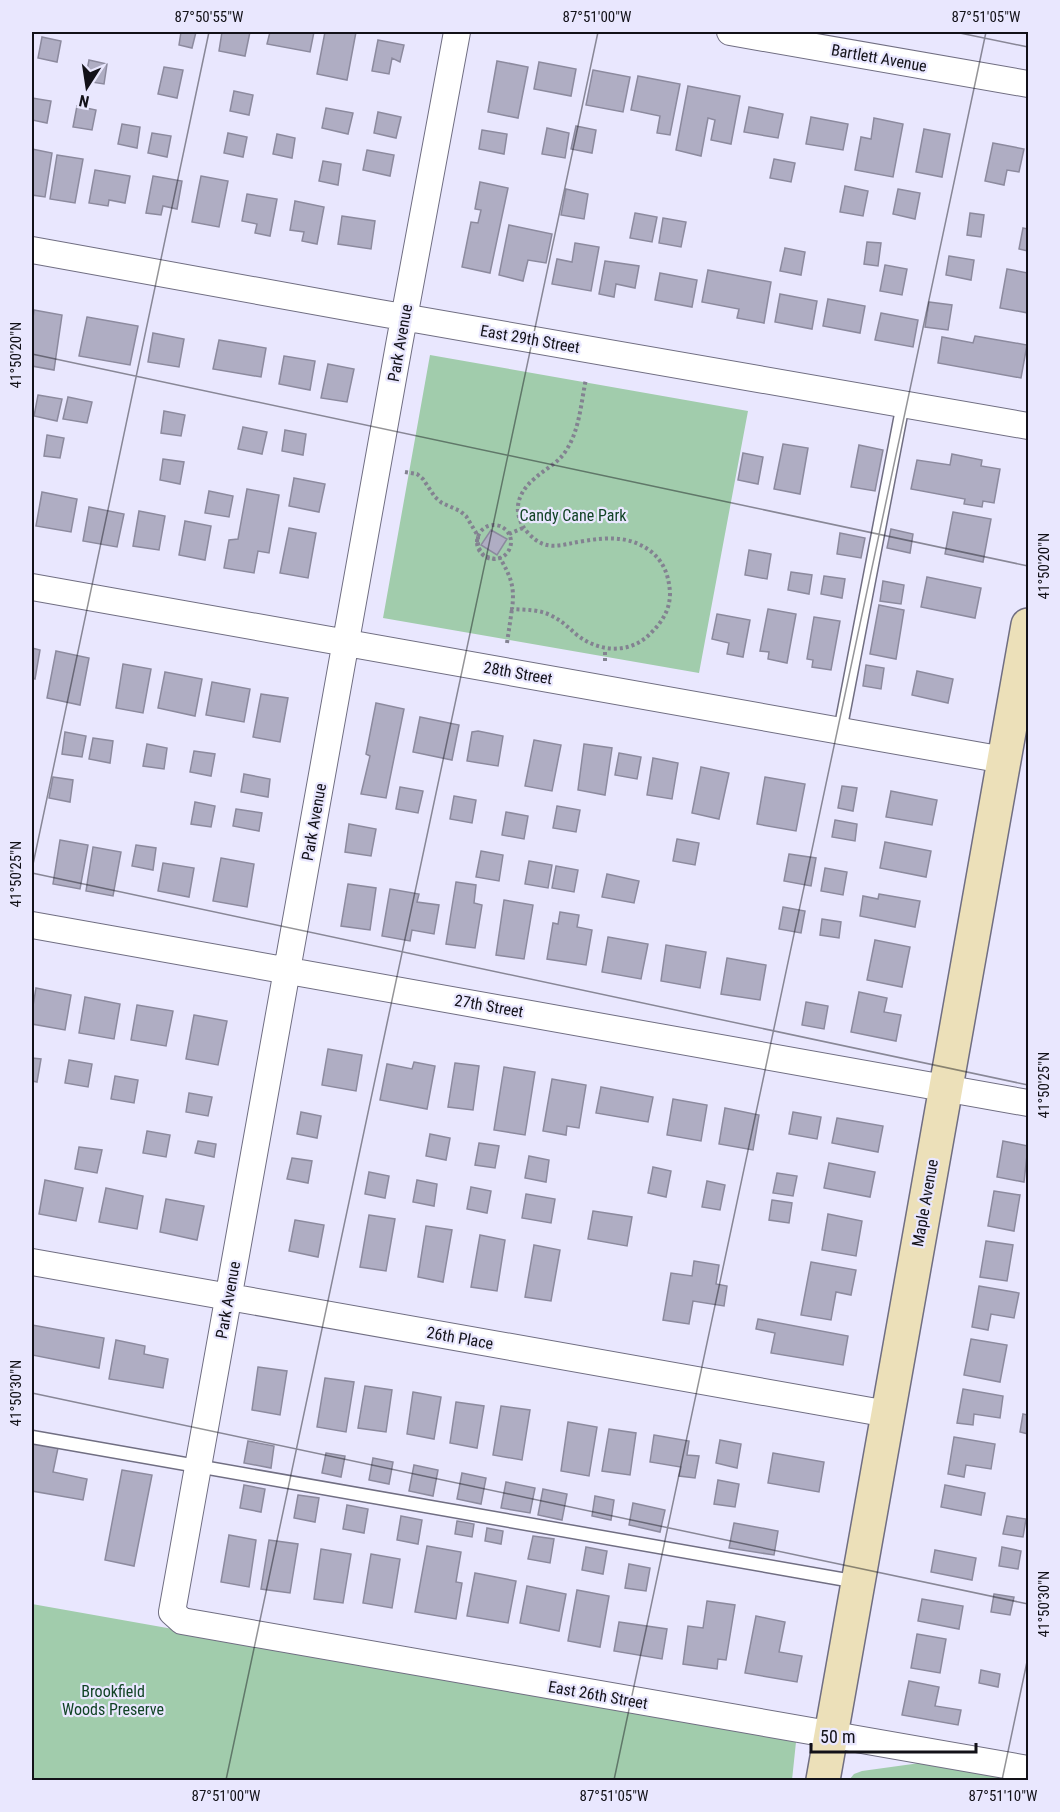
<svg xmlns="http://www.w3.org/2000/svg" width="1060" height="1812" font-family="'Roboto Condensed',sans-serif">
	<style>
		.green { fill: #a1ccac }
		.building { fill: #afadc3; stroke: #8c8a9e; stroke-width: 1.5 }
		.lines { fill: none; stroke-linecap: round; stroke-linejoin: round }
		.lane-casing { stroke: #706e82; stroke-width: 15 }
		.street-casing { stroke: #706e82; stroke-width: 28 }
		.secondary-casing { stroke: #706e82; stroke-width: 36 }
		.path { stroke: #838291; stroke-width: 4; stroke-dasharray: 3 3; stroke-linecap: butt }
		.lane { stroke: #fff; stroke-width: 12 }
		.street { stroke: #fff; stroke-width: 26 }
		.secondary { stroke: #ece0b9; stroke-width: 33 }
		.ticks { fill: none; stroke: #121118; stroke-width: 1.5; stroke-opacity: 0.45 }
		.labels { text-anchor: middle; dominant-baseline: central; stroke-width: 4.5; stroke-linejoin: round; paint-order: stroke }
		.street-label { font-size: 16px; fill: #121118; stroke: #e9e7fe }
		.park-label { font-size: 16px; fill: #114325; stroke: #e9e7fe }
		.neatline { fill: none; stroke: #121118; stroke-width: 2 }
		.ticks-label { font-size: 15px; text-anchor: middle; fill: #121118 }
	</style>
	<rect width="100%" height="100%" fill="#e9e7fe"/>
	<path class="green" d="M430 355 748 411 699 673 383 618Z
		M32 1604 781 1737 796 1742 792 1780H32Z
		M920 1763 988 1772 1028 1780H849L854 1774 862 1771Z"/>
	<path class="building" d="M181 32H196L192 48 179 45Z
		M222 32H250L245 56 219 51Z
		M270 32H314L310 52 267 44Z
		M325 32H356L347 80 317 74Z
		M42 37 61 41 57 62 38 58Z
		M378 40 404 45 400 62 392 58 389 74 372 71Z
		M89 60 107 64 104 84 85 81Z
		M497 61 528 67 518 118 488 112Z
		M539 62 576 69 571 96 534 89Z
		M164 67 183 70 177 98 158 94Z
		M593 70 630 77 623 112 586 105Z
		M638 76 680 84 670 135 657 133 660 116 631 110Z
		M688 86 740 96 731 144 711 140 715 120 708 118 701 156 676 150Z
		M234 91 253 95 249 115 230 111Z
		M32 98 51 101 47 123 32 120Z
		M77 106 96 110 92 130 73 127Z
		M749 107 783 114 778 138 744 132Z
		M326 108 353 113 348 134 322 128Z
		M378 112 401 117 396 138 374 133Z
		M811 117 848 124 843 150 806 144Z
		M874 118 903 124 893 177 855 170 861 137 871 139Z
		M122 124 140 127 137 148 118 144Z
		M576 126 596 130 592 153 571 149Z
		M547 128 569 133 565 158 542 154Z
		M924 129 950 134 942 177 916 172Z
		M482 130 507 134 504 154 479 149Z
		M152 133 171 136 167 157 148 153Z
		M228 133 247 137 243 157 224 153Z
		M277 134 295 138 292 158 273 154Z
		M993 143 1024 149 1019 172 1007 170 1004 185 985 181Z
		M32 149 52 153 45 197 32 195Z
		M367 150 394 155 390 176 363 170Z
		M57 155 83 159 75 203 50 199Z
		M774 159 795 163 791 182 770 178Z
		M323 161 341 164 338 185 319 181Z
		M95 170 130 176 125 203 109 200 108 206 89 203Z
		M153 176 182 181 177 209 163 206 161 215 146 213Z
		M201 176 228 181 219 227 192 222Z
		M480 182 508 188 490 273 462 267 471 222 478 223 481 210 475 209Z
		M845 186 868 191 863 216 840 212Z
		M566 189 588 194 584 219 561 215Z
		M898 189 920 193 915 219 893 214Z
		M247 194 277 199 270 236 255 233 257 224 242 221Z
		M295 201 324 207 317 244 302 241 304 232 290 230Z
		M635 213 657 217 652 242 630 238Z
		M970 213 984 215 981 237 967 235Z
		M342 216 375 221 371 249 338 244Z
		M663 218 686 222 681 247 659 243Z
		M509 225 552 234 546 263 528 260 523 281 499 275Z
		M1023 228 1028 229V251L1019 249Z
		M867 242 881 243 878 266 864 264Z
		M575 243 599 247 591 291 552 284 557 259 572 262Z
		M785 248 805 252 801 275 780 271Z
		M949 256 974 260 971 280 946 275Z
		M605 261 639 266 635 288 616 284 614 297 599 294Z
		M885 265 907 269 902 295 880 291Z
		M1007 269 1028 273V313L1000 308Z
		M708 270 771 282 764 323 737 318 739 309 702 302Z
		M660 273 697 280 692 307 655 300Z
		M780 294 817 301 812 329 775 322Z
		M828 299 865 306 860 333 823 326Z
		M929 302 952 305 948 330 925 327Z
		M34 310 62 315 54 370 32 366V326Z
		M881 313 918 320 913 347 875 340Z
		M87 317 138 326 130 365 79 356Z
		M153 333 184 339 179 367 148 362Z
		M975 336 1027 345 1021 378 938 363 942 337 973 343Z
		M219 340 266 348 261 377 213 369Z
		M284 356 315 361 310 390 279 384Z
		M328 364 354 369 347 402 321 398Z
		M38 395 62 399 57 421 34 416Z
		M68 397 92 402 87 423 63 419Z
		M164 411 185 415 181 436 161 433Z
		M243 427 267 432 262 454 238 449Z
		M285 430 306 434 303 455 282 451Z
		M47 435 64 438 60 458 44 456Z
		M783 444 808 448 800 494 774 489Z
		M859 445 883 450 875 491 851 487Z
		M743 453 763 457 758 484 738 480Z
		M952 454 982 460 981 466 1000 469 994 503 983 501 982 507 964 504 965 499 911 489 917 460 950 465Z
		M163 459 184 462 180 484 160 480Z
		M294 478 325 484 319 512 289 506Z
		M247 489 279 495 269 553 258 551 254 573 224 568 229 540 238 539Z
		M209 491 233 496 229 517 205 513Z
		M42 492 77 499 71 532 36 526Z
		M89 507 124 514 117 547 83 541Z
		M139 511 165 516 159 550 133 546Z
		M953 512 991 519 983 562 945 554Z
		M185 521 211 526 205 560 179 555Z
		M289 528 316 533 308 578 280 573Z
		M891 529 913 534 910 553 887 548Z
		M491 530 507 539 497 555 481 545Z
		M840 533 865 538 861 558 837 554Z
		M749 550 771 554 767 579 745 575Z
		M791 572 812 575 809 594 788 590Z
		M824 576 845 579 842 598 821 594Z
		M927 577 981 588 975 618 921 607Z
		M883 581 904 585 901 604 880 601Z
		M879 605 904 610 896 659 870 654Z
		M768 609 796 614 787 663 768 659 769 652 760 651Z
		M717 614 750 620 743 657 727 654 729 643 712 639Z
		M814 617 840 621 831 670 812 667 813 660 807 659Z
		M32 648 40 650 35 679 32 678Z
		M56 651 89 658 80 705 47 698Z
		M123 664 151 669 143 713 116 708Z
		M866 665 884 668 881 689 863 686Z
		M917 671 953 679 948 703 912 695Z
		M165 672 202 679 195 716 158 708Z
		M212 682 250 689 244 722 206 715Z
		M261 694 288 698 280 742 253 737Z
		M376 703 404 709 386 798 361 794 370 756 366 754Z
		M420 717 459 725 452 760 413 752Z
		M478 731 503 736 498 766 467 761 472 732Z
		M65 732 86 736 82 757 62 754Z
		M93 738 113 741 110 763 89 759Z
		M534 740 561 745 552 791 525 786Z
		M147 744 167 748 164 769 143 766Z
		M584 744 612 748 605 795 578 790Z
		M194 751 215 754 211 776 190 772Z
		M619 753 641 757 637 779 615 775Z
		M653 758 678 763 672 799 647 795Z
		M701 767 729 773 719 819 692 813Z
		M244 774 270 779 268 797 241 792Z
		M53 777 73 780 70 802 49 798Z
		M765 777 805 784 796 831 757 824Z
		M842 786 857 788 853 811 838 808Z
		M400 787 423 791 418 813 396 809Z
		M891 791 937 800 932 825 886 817Z
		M454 796 476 800 472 823 450 819Z
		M195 802 215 806 211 827 191 824Z
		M557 806 580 810 576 832 553 828Z
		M236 809 262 813 259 831 233 826Z
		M506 812 528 816 524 839 502 835Z
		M835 820 857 824 855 841 832 837Z
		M349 824 376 829 371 856 345 852Z
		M677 839 699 843 695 865 673 861Z
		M60 840 88 845 80 889 53 884Z
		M885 842 931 851 926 877 880 868Z
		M136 845 156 848 153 870 132 866Z
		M93 847 121 852 113 896 86 891Z
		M481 851 503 855 499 881 476 877Z
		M789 854 816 858 811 886 784 881Z
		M221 858 254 864 247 907 213 901Z
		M529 861 552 865 548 888 525 884Z
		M163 863 194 868 189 897 158 891Z
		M556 866 578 870 574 892 552 888Z
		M825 868 847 872 843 895 821 891Z
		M607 874 639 881 634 903 602 897Z
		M456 882 476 885 474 903 482 905 475 948 446 944Z
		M348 884 376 888 370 930 341 926Z
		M390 889 419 894 417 902 439 905 434 934 412 930 410 941 382 936Z
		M879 894 920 901 915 927 860 916 863 896 878 899Z
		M504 900 533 905 524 959 496 955Z
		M783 907 805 911 801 933 779 929Z
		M560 912 579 915 577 927 592 930 586 965 547 959 553 923 558 924Z
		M822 919 841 922 839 938 820 935Z
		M608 937 648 944 641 979 602 972Z
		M875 940 910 947 902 987 867 980Z
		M666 945 706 952 700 988 661 981Z
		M727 958 766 965 760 1000 721 994Z
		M36 988 71 995 65 1030 32 1024V1012Z
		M859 992 887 998 884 1012 901 1015 896 1041 851 1032Z
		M85 997 120 1004 114 1039 79 1033Z
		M806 1002 828 1006 824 1029 802 1025Z
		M137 1005 173 1011 166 1046 131 1040Z
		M194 1015 227 1021 218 1065 186 1059Z
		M328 1049 362 1055 356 1091 322 1085Z
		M32 1058 41 1059 37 1082 32 1081Z
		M69 1060 92 1064 88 1087 65 1083Z
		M414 1062 435 1066 427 1109 380 1100 387 1064 412 1069Z
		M455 1063 479 1066 473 1110 448 1107Z
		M504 1067 535 1072 525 1135 494 1130Z
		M115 1076 138 1080 134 1103 111 1099Z
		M552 1079 586 1085 579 1128 567 1126 566 1135 543 1131Z
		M601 1087 653 1097 648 1122 596 1113Z
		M189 1093 212 1097 208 1116 186 1112Z
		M673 1099 707 1105 701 1141 667 1135Z
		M725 1108 759 1115 753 1150 719 1144Z
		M301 1112 321 1116 317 1138 297 1134Z
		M793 1112 821 1117 817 1139 789 1134Z
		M837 1118 883 1126 878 1152 832 1143Z
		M147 1131 170 1135 166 1157 143 1153Z
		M430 1134 450 1138 446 1160 426 1156Z
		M198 1141 216 1144 214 1157 195 1153Z
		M1003 1141 1028 1146 1024 1182 997 1177Z
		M479 1143 499 1146 495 1168 475 1165Z
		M79 1147 102 1150 97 1173 75 1169Z
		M529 1156 549 1160 546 1182 525 1178Z
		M292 1158 312 1161 308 1183 287 1179Z
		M829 1163 875 1172 870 1197 824 1188Z
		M653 1167 671 1171 666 1197 648 1193Z
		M369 1172 389 1176 385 1198 365 1194Z
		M777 1173 797 1176 793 1196 773 1193Z
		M45 1180 83 1188 76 1221 39 1214Z
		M417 1180 437 1184 434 1206 413 1202Z
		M707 1181 725 1185 720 1210 702 1207Z
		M471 1187 491 1191 487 1213 467 1209Z
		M106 1188 143 1196 137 1229 99 1222Z
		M994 1191 1020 1195 1014 1231 988 1226Z
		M526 1194 555 1199 551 1223 522 1218Z
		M166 1199 204 1206 197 1240 160 1232Z
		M772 1200 792 1203 789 1223 769 1220Z
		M593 1211 632 1217 627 1246 588 1239Z
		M828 1214 862 1221 856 1256 822 1250Z
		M369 1215 395 1219 386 1271 360 1267Z
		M295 1220 324 1225 318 1257 289 1251Z
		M426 1226 452 1230 443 1282 418 1277Z
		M480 1235 505 1240 497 1291 471 1287Z
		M986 1241 1013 1245 1007 1281 980 1277Z
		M534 1245 560 1250 551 1301 525 1297Z
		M694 1261 719 1265 716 1284 727 1286 724 1306 693 1301 689 1324 663 1320 671 1273 692 1276Z
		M811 1262 856 1270 851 1295 836 1292 831 1320 801 1315Z
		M979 1286 1019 1293 1014 1318 991 1314 988 1330 972 1327Z
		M758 1319 848 1336 843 1365 771 1353 775 1333 756 1329Z
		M32 1325 104 1338 99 1368 32 1355Z
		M971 1339 1007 1345 1000 1382 964 1375Z
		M116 1340 145 1346 144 1354 168 1359 163 1388 109 1379Z
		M258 1367 287 1371 280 1415 252 1410Z
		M325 1378 354 1382 346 1432 317 1427Z
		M365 1386 392 1390 386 1432 358 1428Z
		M963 1389 1003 1396 1000 1418 974 1414 973 1425 957 1423Z
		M413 1392 441 1397 434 1439 407 1434Z
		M456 1402 484 1406 477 1448 450 1443Z
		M501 1406 530 1410 522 1460 493 1455Z
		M1023 1414 1028 1415V1434L1020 1432Z
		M568 1422 597 1427 589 1476 561 1471Z
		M609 1429 636 1433 630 1475 602 1471Z
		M654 1435 689 1441 687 1455 699 1456 695 1478 679 1476 681 1467 650 1462Z
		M954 1437 995 1444 991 1469 966 1465 964 1477 948 1474Z
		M720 1440 741 1444 737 1468 716 1463Z
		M248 1441 274 1446 271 1468 244 1463Z
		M32 1443 58 1448 53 1472 87 1479 83 1500 32 1491Z
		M326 1453 345 1456 341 1477 322 1473Z
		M773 1453 824 1462 819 1492 768 1483Z
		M373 1458 393 1462 389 1484 369 1480Z
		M414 1465 438 1470 433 1496 409 1491Z
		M122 1470 152 1475 134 1566 105 1560Z
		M462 1473 486 1478 481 1504 457 1499Z
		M718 1480 739 1484 735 1507 714 1504Z
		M506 1482 535 1488 530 1513 501 1508Z
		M244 1485 265 1489 261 1512 240 1508Z
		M945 1485 985 1493 981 1515 941 1507Z
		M543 1489 567 1494 562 1520 538 1515Z
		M298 1495 319 1498 315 1522 294 1518Z
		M595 1496 614 1500 611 1520 592 1516Z
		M633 1503 665 1510 660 1532 629 1525Z
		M347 1505 368 1509 364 1533 343 1529Z
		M401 1516 422 1520 418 1544 397 1540Z
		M1007 1516 1026 1519 1023 1537 1003 1534Z
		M457 1521 474 1524 472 1537 455 1534Z
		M734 1523 778 1531 774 1555 729 1548Z
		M487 1528 503 1531 501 1544 485 1541Z
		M229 1535 256 1540 249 1587 221 1582Z
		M533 1536 554 1539 550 1563 528 1559Z
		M269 1540 298 1544 290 1593 261 1589Z
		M427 1546 461 1552 456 1582 462 1583 456 1619 415 1612Z
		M586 1547 607 1551 603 1574 582 1570Z
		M1002 1547 1021 1551 1018 1569 999 1566Z
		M321 1549 351 1554 343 1603 314 1599Z
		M935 1550 976 1558 972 1580 931 1572Z
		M371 1554 400 1559 392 1608 363 1603Z
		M629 1564 650 1568 646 1591 625 1588Z
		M475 1573 516 1581 508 1623 467 1616Z
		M527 1586 566 1594 559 1631 520 1623Z
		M577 1590 609 1596 600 1647 568 1641Z
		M994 1594 1014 1597 1010 1615 991 1612Z
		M922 1599 963 1606 959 1629 918 1621Z
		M707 1601 735 1605 726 1660 718 1659 717 1669 683 1664 688 1626 703 1628Z
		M756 1616 785 1622 779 1652 802 1656 797 1682 745 1673Z
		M619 1622 667 1629 662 1659 614 1651Z
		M917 1634 946 1639 940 1673 911 1668Z
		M981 1670 1000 1674 998 1687 979 1683Z
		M909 1681 939 1687 935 1706 961 1710 958 1725 902 1715Z"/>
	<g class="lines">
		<g class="lane-casing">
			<path id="lane" d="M840 731 903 404
				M32 1437 858 1582"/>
		</g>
		<g class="street-casing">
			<path id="street" d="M457 32 399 345 172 1612 182 1621 1028 1769
				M730 32 1028 84
				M32 250 374 312 1028 426
				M32 587 1004 760
				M32 925 1028 1103
				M32 1262 888 1414"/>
		</g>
		<g class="secondary-casing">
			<path id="secondary" d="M823 1780 1028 625"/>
		</g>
		<path class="path" d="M405 472 417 474 423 479 435 497 442 503 460 511 466 516 478 536V547L484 556 495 559 500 558C511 577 515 587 512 609 526 610 539 609 552 616 562 621 569 628 577 635 600 653 631 654 651 633 662 622 670 610 670 593 669 576 664 561 649 550 629 536 608 537 584 541 562 544 547 553 529 534 512 516 515 495 534 479 546 468 559 463 567 449 580 428 581 402 586 379
			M477 542a17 17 0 1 1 34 0a17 17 0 1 1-34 0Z
			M509 534 523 528
			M507 643 512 609
			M605 661V649"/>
		<use href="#lane" class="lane"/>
		<use href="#street" class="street"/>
		<use href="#secondary" class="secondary"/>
	</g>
	<path class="ticks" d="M955 32 1028 47M32 354 1028 566M32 869 209 32M32 873 1028 1085M32 1393 1028 1604M226 1780 598 32M614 1780 986 32M1002 1780 1028 1657"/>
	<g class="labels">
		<g class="street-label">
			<text transform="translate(879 58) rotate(10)">Bartlett Avenue</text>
			<text transform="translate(530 339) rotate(10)">East 29th Street</text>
			<text transform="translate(400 343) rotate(-80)">Park Avenue</text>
			<text transform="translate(518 673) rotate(10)">28th Street</text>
			<text transform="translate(314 822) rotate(-80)">Park Avenue</text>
			<text transform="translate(489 1006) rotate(10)">27th Street</text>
			<text transform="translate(925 1203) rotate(-80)">Maple Avenue</text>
			<text transform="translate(228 1300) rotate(-80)">Park Avenue</text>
			<text transform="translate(460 1338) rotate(10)">26th Place</text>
			<text transform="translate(598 1695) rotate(10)">East 26th Street</text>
		</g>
		<g class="park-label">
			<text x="573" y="515">Candy Cane Park</text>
			<text x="113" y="1691">Brookfield<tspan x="113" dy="18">Woods Preserve</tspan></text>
		</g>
	</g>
	<rect width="1060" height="1812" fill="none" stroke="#e9e7fe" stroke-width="66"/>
	<g transform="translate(87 87) rotate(192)" stroke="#e9e7fe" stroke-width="4.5" paint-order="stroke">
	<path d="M0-4.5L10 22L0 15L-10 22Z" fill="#121118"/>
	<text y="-9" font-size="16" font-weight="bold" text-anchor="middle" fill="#121118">N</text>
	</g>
	<path d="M811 1743v9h165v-9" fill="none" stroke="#121118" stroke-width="3"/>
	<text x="820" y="1743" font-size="18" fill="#121118" stroke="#e9e7fe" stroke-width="4.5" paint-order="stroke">50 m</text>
	<rect x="33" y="33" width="994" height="1746" class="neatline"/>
	<g class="ticks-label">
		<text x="209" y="22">87°50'55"W</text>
		<text x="597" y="22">87°51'00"W</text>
		<text x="986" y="22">87°51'05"W</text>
		<text transform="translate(16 355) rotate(-90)" y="5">41°50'20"N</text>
		<text transform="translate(1044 566) rotate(-90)" y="5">41°50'20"N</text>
		<text transform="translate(16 874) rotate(-90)" y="5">41°50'25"N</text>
		<text transform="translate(1044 1085) rotate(-90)" y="5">41°50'25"N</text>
		<text transform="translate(16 1393) rotate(-90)" y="5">41°50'30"N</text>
		<text transform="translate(1044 1604) rotate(-90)" y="5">41°50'30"N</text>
		<text x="226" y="1801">87°51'00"W</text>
		<text x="614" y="1801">87°51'05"W</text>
		<text x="1003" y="1801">87°51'10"W</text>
	</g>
</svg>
